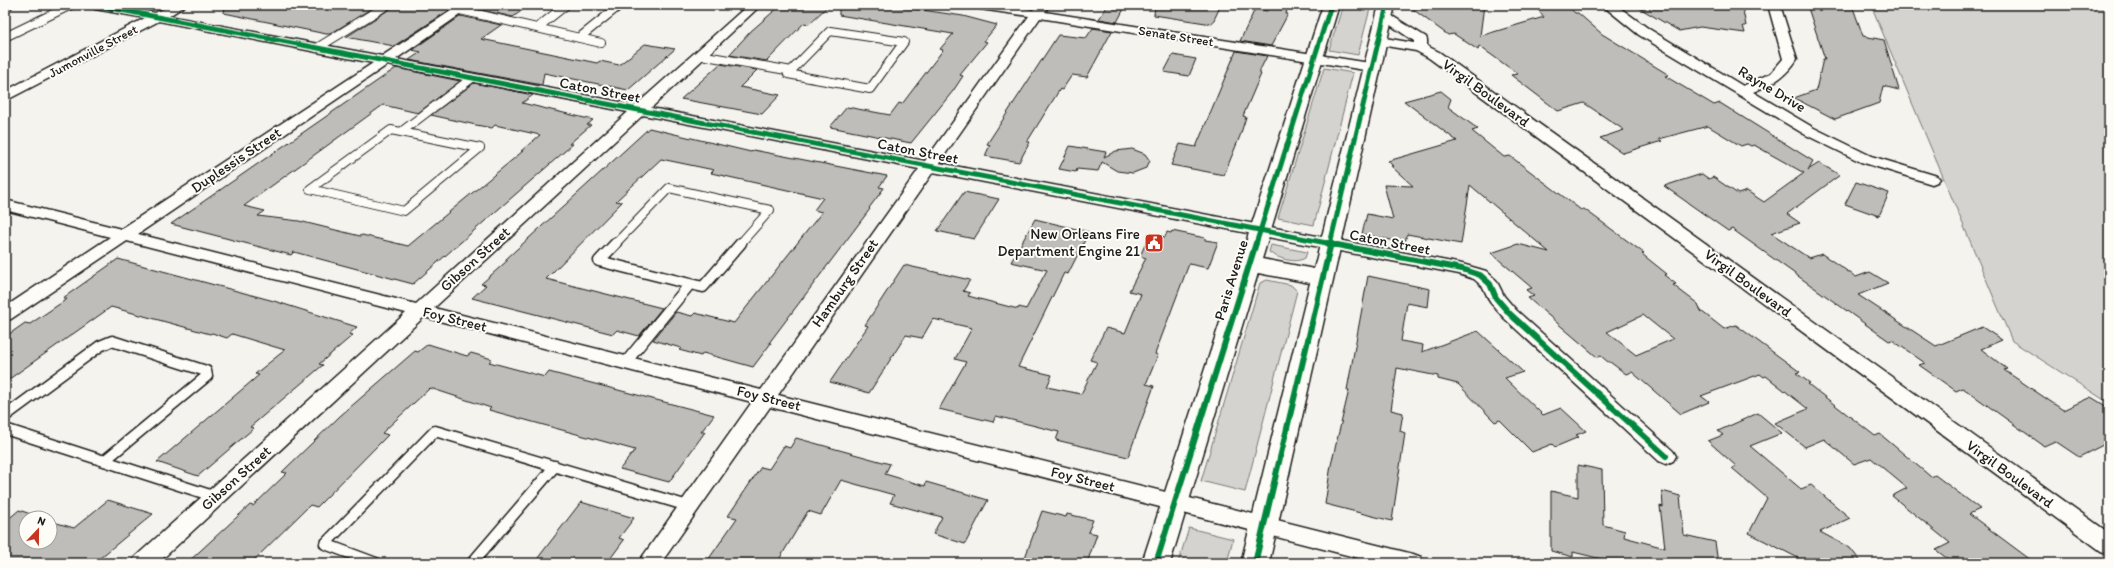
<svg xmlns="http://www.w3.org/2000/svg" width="2114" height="568" font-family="Itim,sans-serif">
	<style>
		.green { fill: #d4d3cf; stroke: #787876 }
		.building { fill: #bebdba; stroke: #1c1c1c; fill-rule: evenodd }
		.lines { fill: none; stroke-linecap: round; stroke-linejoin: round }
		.service-far1-casing { stroke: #1c1c1c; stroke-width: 10 }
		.service-casing { stroke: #1c1c1c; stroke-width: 13 }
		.minor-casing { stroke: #1c1c1c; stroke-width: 3 }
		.tertiary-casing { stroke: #1c1c1c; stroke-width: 3 }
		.service-far1 { stroke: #fdfcf7; stroke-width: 8 }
		.service { stroke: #fdfcf7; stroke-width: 10 }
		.minor { fill: #fdfcf7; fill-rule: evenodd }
		.tertiary { fill: #fdfcf7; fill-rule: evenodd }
		.cycleway-far1-casing { stroke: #fdfcf7; stroke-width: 7 }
		.cycleway-casing { stroke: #fdfcf7; stroke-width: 9 }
		.cycleway-far1 { stroke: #00873e; stroke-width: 5 }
		.cycleway { stroke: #00873e; stroke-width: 6 }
		.labels { text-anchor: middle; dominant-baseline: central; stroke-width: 4; stroke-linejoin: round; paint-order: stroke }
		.far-street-label { font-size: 13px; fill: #1c1c1c; stroke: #fdfcf7 }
		.street-label { font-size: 15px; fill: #1c1c1c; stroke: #fdfcf7 }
		.poi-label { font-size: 15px; fill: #1c1c1c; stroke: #fdfcf7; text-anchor: end }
	</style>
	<rect width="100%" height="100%" fill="#f4f3ee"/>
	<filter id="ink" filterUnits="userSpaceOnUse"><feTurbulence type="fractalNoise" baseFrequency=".025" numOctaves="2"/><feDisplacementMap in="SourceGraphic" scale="8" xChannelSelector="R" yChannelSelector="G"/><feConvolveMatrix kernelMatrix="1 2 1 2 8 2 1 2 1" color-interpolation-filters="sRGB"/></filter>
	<g filter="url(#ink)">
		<path class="green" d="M1343 5H1371L1358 55 1329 50Z
			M1871 5H2109V403L2012 341Z
			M1324 68 1353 73 1314 225 1278 218Z
			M1271 245 1307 252 1305 258C1295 264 1279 259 1269 252Z
			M1267 280 1291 285 1297 291 1245 492 1201 481 1260 283Z
			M1189 528 1233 539 1227 563H1178Z"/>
		<path class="building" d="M225 5H377L330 34H326L224 13Z
			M392 5H457L394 46 346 37 390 9Z
			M475 5H503L524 9 513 17 473 8Z
			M781 5H829L809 24 804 23 767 61 729 55 751 31Z
			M839 5H888L963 16 997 25 984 41 987 42 960 75 963 76 953 91 911 143 830 127 847 107 890 115 899 103 902 104 943 50 940 49 953 34 839 15Z
			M1108 5H1126L1117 22 1099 19Z
			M1155 5H1207L1220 7 1212 24 1154 15Z
			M1407 5H1484L1480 36 1544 17 1534 5H1567L1575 13H1578L1602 34 1669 75 1665 76 1714 105 1720 103 1813 161 1808 170 1819 163 1840 175 1787 214 1800 223 1771 233 1809 258 1822 254 1856 277 1870 272 1888 283 1858 295 1936 346 1982 327 2002 340 1981 349 2007 369 2004 370 2063 410 2091 397 2109 408V442L2079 457 2055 441 2044 446 1963 388 1956 391 1919 365 1925 363 1892 340 1889 341 1732 229 1728 231 1664 186 1702 174 1709 179 1713 177 1738 194 1747 191 1764 202 1804 173 1754 145 1751 146 1747 144 1741 146 1708 126 1659 139 1662 141 1623 153 1600 138 1624 130 1584 103 1558 111 1511 75 1518 74 1479 46 1478 50 1454 34 1448 35Z
			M1634 5H1742L1746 26H1743L1745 33 1700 27 1679 31Z
			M1807 5H1852L1863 36 1884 40 1899 90 1883 86 1879 103 1835 119 1794 98 1816 90 1823 59H1825Z
			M1269 7 1287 10 1286 14H1288L1271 46 1240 41 1255 9 1267 11Z
			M461 16 501 25 481 39 597 63 600 61 619 65 645 44 675 49 628 90 544 73 542 85 409 60 421 52 412 50Z
			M1093 28 1112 31 1087 77 1072 75 1062 90 1060 89 1027 142H1030L1019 162 985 156 990 145 987 144 1058 35 1086 38Z
			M1236 51 1267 56 1260 70V74H1261L1243 116 1246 117 1240 136 1224 175 1171 165 1180 144 1196 147Z
			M1173 55 1196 59 1189 76 1164 72Z
			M720 64 757 70 740 87 780 95 762 114 681 99Z
			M396 68 460 81 418 113 383 105 244 206 265 211 258 216 299 221 360 236 362 235 408 246 523 151H521L540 135 495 125 492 128 476 125 431 115 474 83 533 95 522 103 593 120 587 125H591L569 144H573L413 284 294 252 291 255 171 224Z
			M1441 91 1451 99 1448 107 1478 129 1472 131 1504 157 1510 156 1581 210 1584 209 1644 253 1642 254 1667 274 1664 275 1676 284 1673 285 1698 304 1701 311 1724 329 1736 325 1800 372 1796 373 1810 383 1808 384 1875 436 1880 434 1931 477 1935 475 1980 509 1969 514 2035 563H1953L1936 550 1950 543 1892 496 1907 488 1871 458 1854 464 1824 439 1805 447 1775 423 1808 409 1766 376 1764 377 1760 374 1701 396 1709 402 1681 414 1632 372 1626 374 1610 362H1608L1601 356 1597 357 1528 298 1534 296 1526 290 1532 288 1491 253 1518 244 1549 252 1470 185 1461 244 1407 234 1405 243 1362 234 1367 214 1393 219 1384 185 1413 186 1391 166H1393L1388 161 1457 141 1404 101ZM1643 315 1673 339 1636 355 1607 332Z
			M649 128 751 152 753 150 887 176 879 187 884 188 869 208 870 209 769 343H771L753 367 703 353 701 356 679 350 681 348 653 340 676 312 692 316 695 313 734 323 822 212 814 210 823 198 711 173 714 170 661 159 616 201 622 202 546 279 662 308 639 336 617 330 613 334 472 298 486 285 481 284 508 260H505Z
			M1070 146 1106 152 1104 157 1116 151 1132 149 1145 154 1150 161 1146 168 1133 173 1117 171 1102 162 1098 171 1077 169 1076 172 1059 169Z
			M1856 182 1889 193 1879 216 1845 204Z
			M964 192 999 199 974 239 937 231Z
			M1035 219 1089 232 1068 274 1064 273 1018 367 1052 375 1047 387 1081 394 1097 362 1090 360 1106 328 1125 333 1141 294 1129 291 1146 258 1140 256 1150 234 1165 237 1167 232 1171 233 1172 231 1205 238V240L1218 242 1208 268 1189 264 1155 354 1158 355 1146 384 1154 386 1128 457 1056 440 1059 432 996 416 993 422 939 409 966 362 955 359 972 328 933 319 922 338 906 335 869 393 830 382 868 326 865 325 904 265 970 280 963 291 970 293 968 296 1018 309 1019 307 1026 309 1047 270 1011 262Z
			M118 259 274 301 357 327 349 334 353 335 319 364 323 365 250 427 254 428 198 476 157 462 259 375 255 374 285 350 232 334 227 338 212 333 210 334 111 307 5 382V337L25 323 30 324 67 299 63 298Z
			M1368 276 1430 289 1428 307 1407 303 1401 341 1423 345 1422 352 1478 331 1523 372 1505 378 1543 415 1561 408 1586 431 1576 435 1579 437 1555 447 1552 444 1532 452 1500 420 1495 422 1458 384 1438 379V376L1397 368 1391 410 1403 413 1400 431 1405 433 1392 521 1325 504 1331 465 1349 390H1347Z
			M428 344 467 356 471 353 492 359 489 362 545 377 549 372 714 415 701 432H705L669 482 620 469 635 450 489 410 491 408 430 388 382 433 388 435 317 507 310 505 251 563H187L250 505 253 506 287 473 282 472 340 416 415 351 418 352Z
			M1758 413 1782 433 1750 446 1801 489 1811 485 1850 518 1820 532 1850 548 1862 563H1808L1749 533 1767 498 1732 468 1736 466 1708 441 1723 435 1718 431Z
			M796 438 890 464 885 474 925 486 926 482 988 500 965 544 933 534 942 517 890 503 894 495 841 480 821 515 808 511 777 563H706L737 518 728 516 761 467 769 469 784 446 790 448Z
			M1578 465 1602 470 1603 525 1625 531 1624 537 1665 548 1660 506 1663 507 1662 491 1680 496 1684 535 1715 542 1718 563H1618L1573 552V557L1551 551V491L1578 497Z
			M108 500 153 514 94 563H5V522L19 510 42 518H26V542H50V521L74 528Z
			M581 502 634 518 619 538 624 540 610 559 605 558 601 563H534Z
			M1042 511 1066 517 1067 514 1093 520 1088 532 1097 534 1087 563H1023Z"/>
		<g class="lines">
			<g class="service-far1-casing">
				<path id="service-far1" d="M5 7 9 5
					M460 10 601 43
					M537 28 566 5
					M830 31 904 42 870 89 788 74Z
					M5 37 71 5
					M579 38 620 5
					M317 48 387 5
					M700 55 792 71
					M391 130 480 148 404 211 310 189Z
					M401 132 472 78
					M615 244 669 188 770 210 740 244"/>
			</g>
			<g class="service-casing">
				<path id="service" d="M616 243 599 261 690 284
					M690 284 703 287 741 243
					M626 362 690 284
					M5 416 100 346 112 341 206 371 207 376 104 461
					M5 429 216 497
					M376 563 325 544 435 431 688 506
					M472 563 555 466"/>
			</g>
			<g class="minor-casing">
				<path id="minor" d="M89 5H114L155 13 171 5H186L169 16 382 56 460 5H474L396 59 636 105 748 5H761L651 108 925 161 1029 16 980 9 974 5H1003L1033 10 1037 5H1049L1045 12 1376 64 1378 67 1376 70 1371 71 1040 18 939 163 1462 264 1486 271 1496 280 1504 296 1516 310 1673 451 1676 456 1673 461 1666 464 1659 461 1504 318 1490 302 1483 287 1474 279 1459 274 933 172 778 395 1413 554 1421 557 1424 563H1378L770 407 661 563H638L752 402 424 317 158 563H132L135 557 406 313 127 241 11 319 5 321V307L110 237 5 210V200L121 229 373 63 159 21 5 101V91L145 18 95 9ZM387 65 628 112 416 304 138 234ZM643 115 919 169 761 390 434 308Z
					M1602 5H1616L1649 29 1743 86 1771 73 1783 59 1768 5H1780L1797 59C1786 77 1772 84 1753 92L1814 128 1871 156 1937 176 1940 179 1937 182 1932 184 1861 162 1804 134 1639 35Z
					M1384 11 1426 37 1427 40V46L1439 52 2109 533V554L2101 551 1429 58 1416 51 1374 44 1373 41 1379 37 1414 43V41L1380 18 1378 15 1380 12Z"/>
			</g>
			<g class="tertiary-casing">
				<path id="tertiary" d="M1323 5H1339L1262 259 1314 269 1379 5H1395L1269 563H1241L1310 283 1258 273 1170 563H1142Z"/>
			</g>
			<use href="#service-far1" class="service-far1"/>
			<use href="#service" class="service"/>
			<use href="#minor" class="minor"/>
			<use href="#tertiary" class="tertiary"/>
			<g class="cycleway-far1-casing">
				<path id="cycleway-far1" d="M95 5 1332 244
					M1256 244 1331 5
					M1330 244 1387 5"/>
			</g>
			<g class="cycleway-casing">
				<path id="cycleway" d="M1327 243 1462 269 1480 275 1490 284 1496 298 1510 314 1666 456
					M1156 563 1256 243
					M1255 563 1331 243"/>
			</g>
			<use href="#cycleway-far1" class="cycleway-far1"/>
			<use href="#cycleway" class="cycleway"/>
		</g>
	</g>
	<defs>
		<g id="civic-square" transform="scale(1)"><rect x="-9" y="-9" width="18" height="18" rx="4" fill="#c8321e" stroke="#fdfcf7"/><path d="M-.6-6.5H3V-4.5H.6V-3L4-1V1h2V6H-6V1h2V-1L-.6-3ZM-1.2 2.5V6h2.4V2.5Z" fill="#fff"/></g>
	</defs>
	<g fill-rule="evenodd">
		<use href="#civic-square" x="1154" y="243"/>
	</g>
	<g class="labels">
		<g class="far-street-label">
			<text transform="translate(1176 36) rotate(9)">Senate Street</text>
			<text transform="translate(93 51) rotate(-28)">Jumonville Street</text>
		</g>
		<g class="street-label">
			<text transform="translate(1772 89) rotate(31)">Rayne Drive</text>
			<text transform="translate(600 90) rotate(11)">Caton Street</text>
			<text transform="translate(1486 93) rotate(36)">Virgil Boulevard</text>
			<text transform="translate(918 151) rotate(11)">Caton Street</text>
			<text transform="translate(236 160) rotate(-34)">Duplessis Street</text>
			<text transform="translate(1390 242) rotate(11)">Caton Street</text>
			<text transform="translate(475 259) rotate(-42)">Gibson Street</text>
			<text transform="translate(1231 280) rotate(-73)">Paris Avenue</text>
			<text transform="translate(845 283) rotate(-55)">Hamburg Street</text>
			<text transform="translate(1748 283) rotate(36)">Virgil Boulevard</text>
			<text transform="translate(455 319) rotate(14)">Foy Street</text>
			<text transform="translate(769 398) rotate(14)">Foy Street</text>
			<text transform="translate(2010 474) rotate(36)">Virgil Boulevard</text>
			<text transform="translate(236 478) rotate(-42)">Gibson Street</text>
			<text transform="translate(1083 479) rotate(14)">Foy Street</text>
		</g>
		<g class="poi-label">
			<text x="1140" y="234">New Orleans Fire<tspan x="1140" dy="17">Department Engine 21</tspan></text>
		</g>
	</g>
	<rect width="2114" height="568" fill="none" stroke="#fdfcf7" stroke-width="20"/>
	<rect x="10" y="10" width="2094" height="548" fill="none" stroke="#1c1c1c" stroke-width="1.5" filter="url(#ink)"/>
	<g transform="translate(38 530) rotate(22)"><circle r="19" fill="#fdfcf7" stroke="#a3a29f"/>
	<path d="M0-3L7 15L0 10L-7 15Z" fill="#c8321e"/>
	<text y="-6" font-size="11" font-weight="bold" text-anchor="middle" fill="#1c1c1c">N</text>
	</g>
</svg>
